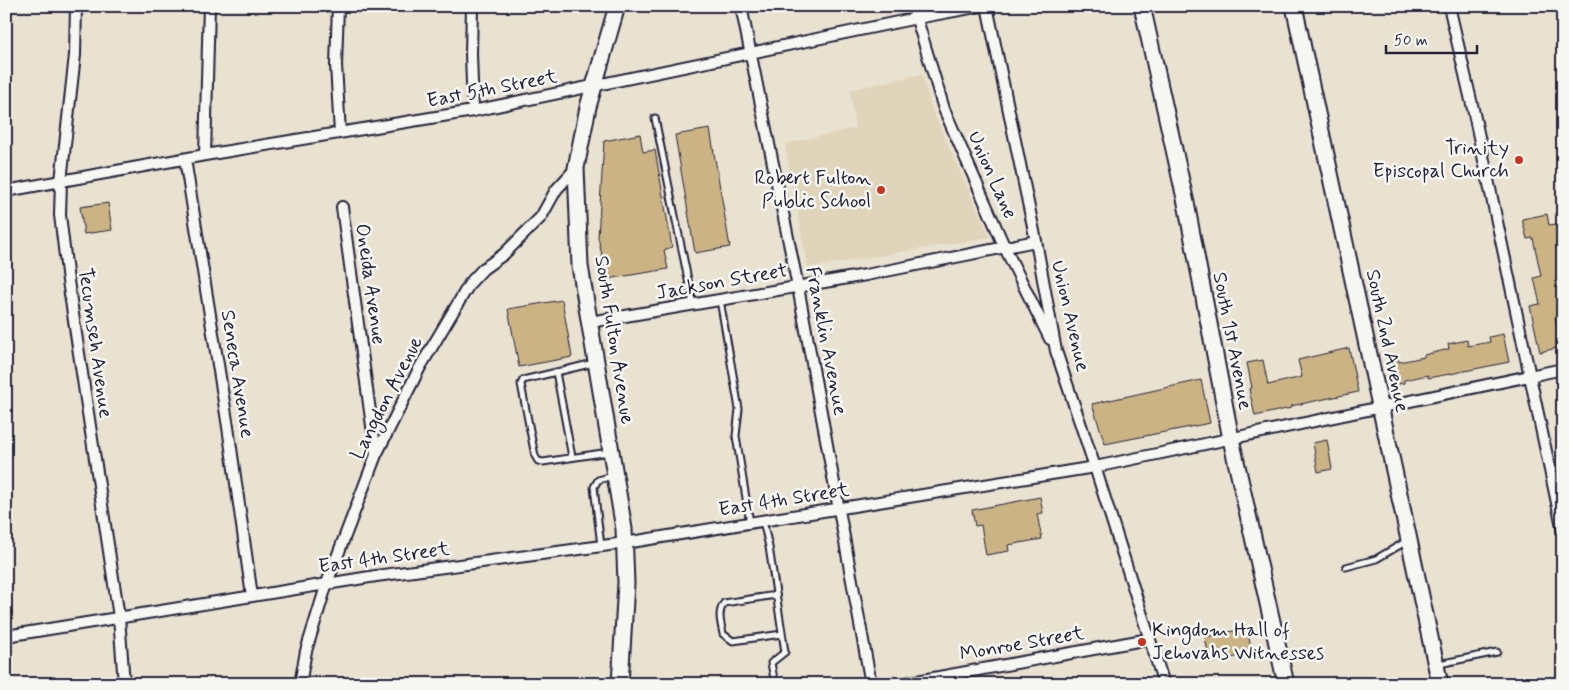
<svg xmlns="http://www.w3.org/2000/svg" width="1569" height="690" font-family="Mynerve,sans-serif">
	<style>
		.built { fill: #e0d4ba }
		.building { fill: #cbb383; stroke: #22223b }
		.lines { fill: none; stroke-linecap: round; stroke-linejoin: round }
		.lane-casing { stroke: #22223b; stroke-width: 9 }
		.street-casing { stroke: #22223b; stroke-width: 14 }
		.secondary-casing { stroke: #22223b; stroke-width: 19 }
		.lane { stroke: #f6f6f2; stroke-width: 5 }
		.street { stroke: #f6f6f2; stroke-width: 10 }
		.secondary { stroke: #f6f6f2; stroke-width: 15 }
		.poi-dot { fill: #c8321e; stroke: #f6f6f2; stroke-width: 2 }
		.labels { text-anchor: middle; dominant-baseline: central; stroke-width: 5; stroke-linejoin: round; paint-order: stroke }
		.street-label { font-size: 20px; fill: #22223b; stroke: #f6f6f2 }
		.poi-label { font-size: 20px; fill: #22223b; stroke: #f6f6f2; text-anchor: end }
	</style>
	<rect width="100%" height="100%" fill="#e9e2d1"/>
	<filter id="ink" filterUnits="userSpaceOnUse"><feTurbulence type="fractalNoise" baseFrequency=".02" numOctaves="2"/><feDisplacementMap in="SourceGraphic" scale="10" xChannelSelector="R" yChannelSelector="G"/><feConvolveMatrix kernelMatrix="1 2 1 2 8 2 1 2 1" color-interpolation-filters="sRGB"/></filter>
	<g filter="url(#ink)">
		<path class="built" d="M922 74 932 110 990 237 808 268 785 144 855 128 850 90Z"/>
		<path class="building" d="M710 129 730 247 695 253 675 135Z
			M640 134 643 152 655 150 672 247 664 250 668 269 607 279 598 237 604 141Z
			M108 203 112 230 84 234 80 207Z
			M1547 214 1549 225 1563 223V277H1557L1562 300 1563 299V317L1555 318 1561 347 1540 352 1530 306 1540 304 1534 278 1541 276 1533 238 1527 239 1522 219Z
			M562 300 572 357 519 367 508 309Z
			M1503 334 1509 362 1455 373 1428 378V375L1404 380V383L1393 385 1388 362 1398 359 1399 362 1424 357V355L1449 349 1448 344 1467 340 1468 346 1490 342 1489 337Z
			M1349 348 1358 392 1291 406V408L1255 416 1249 389 1252 388 1247 363 1263 360 1268 385 1302 377 1298 360Z
			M1201 380 1210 423 1105 444 1092 404Z
			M1327 440 1332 469 1318 472 1313 443Z
			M1040 497 1043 513 1037 514 1042 539 1008 545 1009 551 986 555 981 525 975 526 972 510Z
			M1247 628 1252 653 1210 663 1205 637Z"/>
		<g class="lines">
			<g class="lane-casing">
				<path id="lane" d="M655 118 693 304
					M720 300 739 409 736 436 750 523
					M594 363 523 380 521 384 535 456 538 461 543 462 609 452
					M556 372 572 457
					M763 521 769 547 785 652 771 663 775 684
					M601 546 594 487 598 480 613 476
					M1346 567 1376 559 1407 541
					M776 595 724 603C717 613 721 623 723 634L733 641 782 634
					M1439 664 1497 652"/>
			</g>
			<g class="street-casing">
				<path id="street" d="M76 6 75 55 61 181 60 215 68 281 119 617 124 684
					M338 6 336 65 340 133
					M472 6 471 54 473 111
					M741 6 798 287 871 684
					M913 6 944 109 1005 248 1050 339
					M987 6 1036 241 1056 351 1095 467 1164 684
					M1449 6 1473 109 1563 531
					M205 155 209 6
					M185 159 228 427 252 596
					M6 191 205 155 473 111 917 18 981 6
					M342 207 376 455
					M590 322 866 275 1036 241
					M6 636 376 576 625 543 1095 467 1563 369
					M300 684 306 651 327 583 376 455 419 369 470 283 483 269 504 254 541 217 556 190 576 168
					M900 684 1149 639"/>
			</g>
			<g class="secondary-casing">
				<path id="secondary" d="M617 6 588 107 576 168 580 266 624 529 626 583 620 684
					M1142 6 1186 203 1231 439 1286 684
					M1294 6 1440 684"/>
			</g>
			<use href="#lane" class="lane"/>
			<use href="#street" class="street"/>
			<use href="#secondary" class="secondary"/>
		</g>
	</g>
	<g class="poi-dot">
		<circle cx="1519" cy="160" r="5"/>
		<circle cx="881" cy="190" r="5"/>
		<circle cx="1142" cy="642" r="5"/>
	</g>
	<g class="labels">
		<g class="street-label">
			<text transform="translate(492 89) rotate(-11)">East 5th Street</text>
			<text transform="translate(992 175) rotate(66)">Union Lane</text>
			<text transform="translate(722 282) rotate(-10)">Jackson Street</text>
			<text transform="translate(370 284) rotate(82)">Oneida Avenue</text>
			<text transform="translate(1070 316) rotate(77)">Union Avenue</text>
			<text transform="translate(614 340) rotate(81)">South Fulton Avenue</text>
			<text transform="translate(826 341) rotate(79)">Franklin Avenue</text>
			<text transform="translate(1232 341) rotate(79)">South 1st Avenue</text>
			<text transform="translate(1387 341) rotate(78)">South 2nd Avenue</text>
			<text transform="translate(95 343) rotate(82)">Tecumseh Avenue</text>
			<text transform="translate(237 374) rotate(81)">Seneca Avenue</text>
			<text transform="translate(387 398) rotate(-63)">Langdon Avenue</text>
			<text transform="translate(784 500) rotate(-9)">East 4th Street</text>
			<text transform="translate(384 558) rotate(-8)">East 4th Street</text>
			<text transform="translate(1022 644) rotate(-10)">Monroe Street</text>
		</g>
		<g class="poi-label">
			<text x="1509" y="148">Trinity<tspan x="1509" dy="23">Episcopal Church</tspan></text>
			<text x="871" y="178">Robert Fulton<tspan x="871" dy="23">Public School</tspan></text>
			<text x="1152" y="630" text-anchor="start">Kingdom Hall of<tspan x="1152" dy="23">Jehovahs Witnesses</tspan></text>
		</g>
	</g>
	<rect width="1569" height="690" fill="none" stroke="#f6f6f2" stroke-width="25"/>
	<rect x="12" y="12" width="1544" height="665" fill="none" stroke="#22223b" stroke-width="2" filter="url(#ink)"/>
	<path d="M1386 45v8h91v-8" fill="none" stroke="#22223b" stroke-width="2.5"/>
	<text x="1394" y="45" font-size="15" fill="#22223b" stroke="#f6f6f2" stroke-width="4" paint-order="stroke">50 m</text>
</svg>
